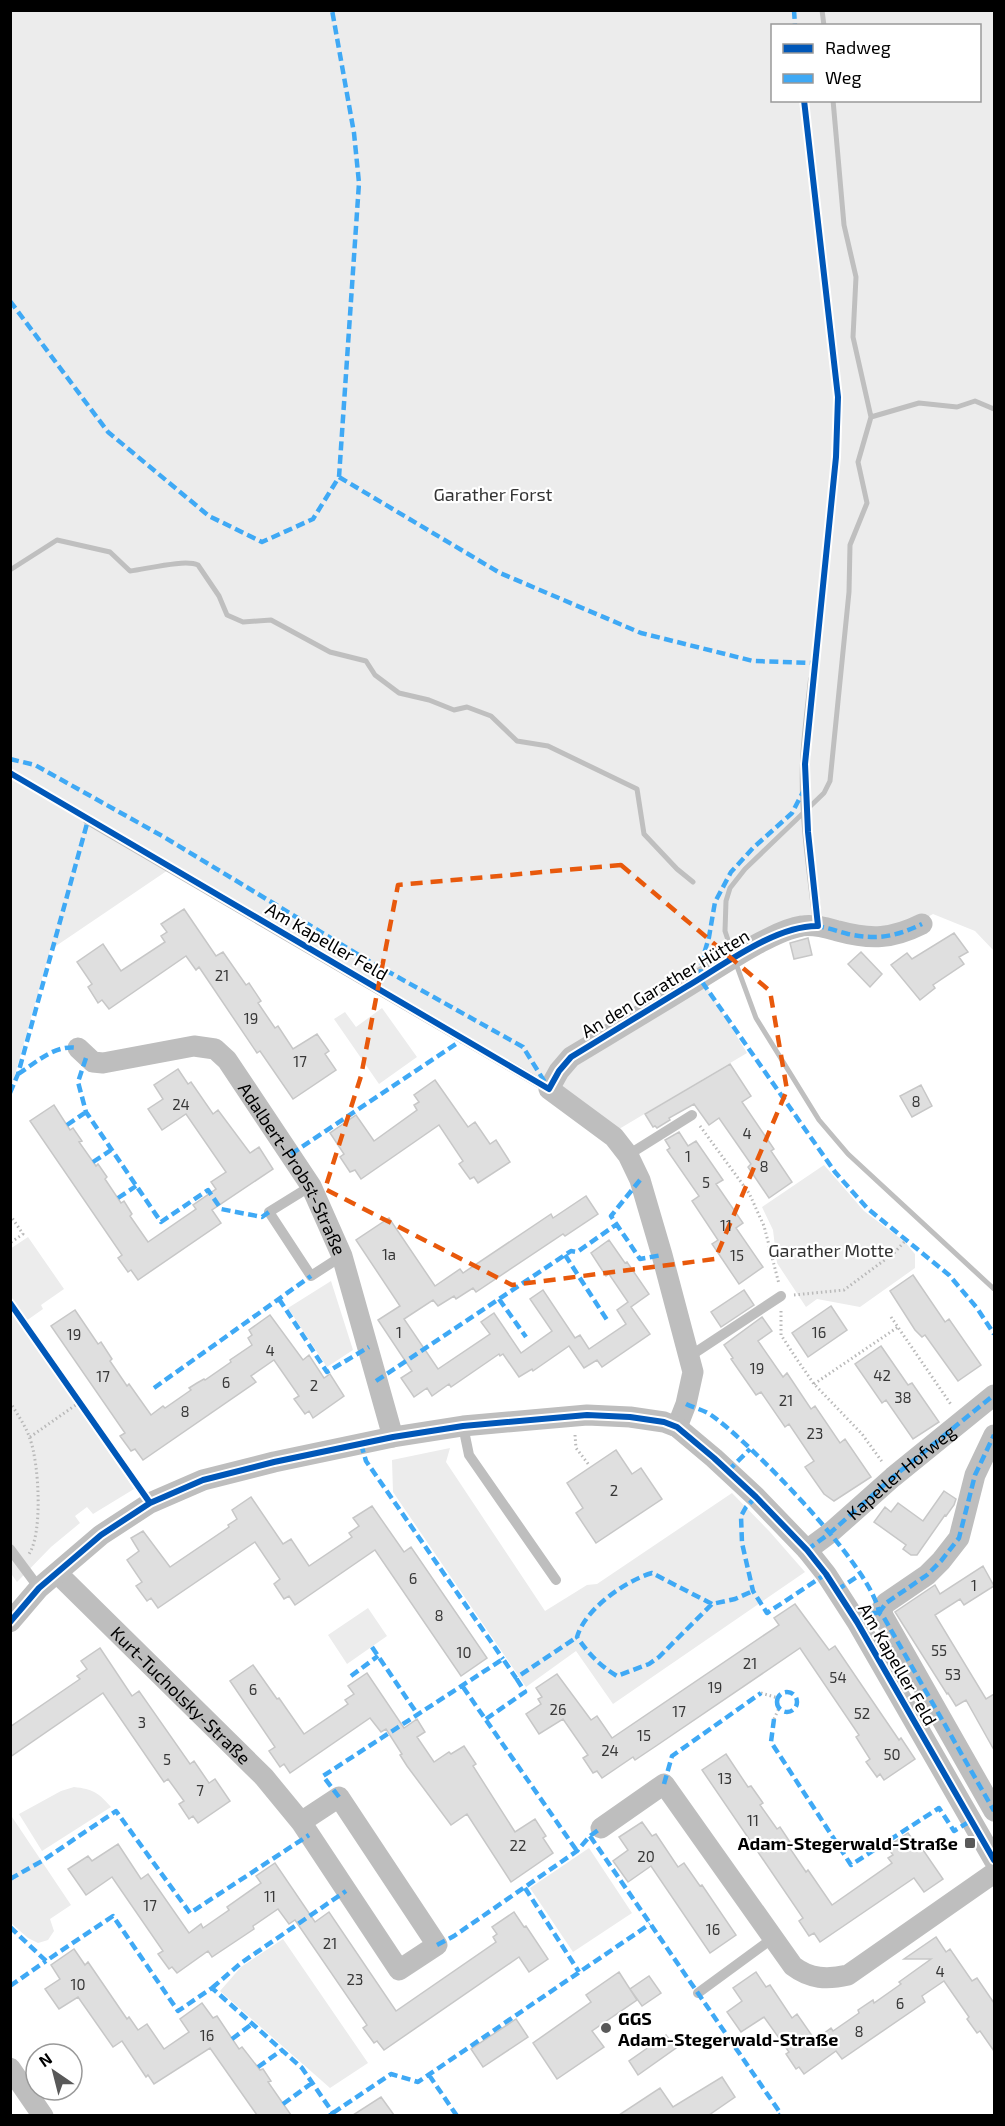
<svg xmlns="http://www.w3.org/2000/svg" width="1005" height="2126" font-family="'Exo 2',sans-serif">
	<style>
		.green { fill: #ececec; fill-rule: evenodd }
		.lines { fill: none; stroke-linecap: round; stroke-linejoin: round }
		.stream { stroke: #bfbfbf; stroke-width: 5 }
		.building { fill: #dfdfdf; stroke: #c7c7c7; stroke-width: 1.5 }
		.path { stroke: #b9b9b9; stroke-width: 3; stroke-dasharray: 1.5 3; stroke-linecap: butt }
		.service { stroke: #bebebe; stroke-width: 10 }
		.minor { stroke: #bebebe; stroke-width: 21 }
		.quiet { stroke: #3fa9f5; stroke-width: 4.5; stroke-dasharray: 9 4.5; stroke-linecap: butt }
		.cycleway-casing { stroke: #fff; stroke-width: 10 }
		.cycleway { stroke: #0057b8; stroke-width: 6 }
		.marked { fill: none; stroke: #e8590c; stroke-width: 4.5; stroke-dasharray: 12 8; stroke-linejoin: round }
		.poi-dot { fill: #595959; stroke: #fff; stroke-width: 2 }
		.labels { text-anchor: middle; dominant-baseline: central; stroke-width: 4.5; stroke-linejoin: round; paint-order: stroke }
		.number-label { font-size: 15px; fill: #383838 }
		.park-label { font-size: 18px; fill: #333; stroke: #fff }
		.street-label { font-size: 18px; fill: #000; stroke: #fff }
		.poi-label { font-size: 18px; font-weight: bold; fill: #000; stroke: #fff; text-anchor: end }
	</style>
	<rect width="100%" height="100%" fill="#fff"/>
	<path class="green" d="M11 11H994V951L975 931 933 914 906 929 815 923 700 976 747 1053 614 1132 174 866 50 950 11 1089ZM772 26H980V100H772Z
		M382 1008 417 1057 379 1084 334 1019 345 1012 356 1027Z
		M824 1165 864 1211 905 1242 915 1254V1268L860 1307 817 1299 806 1307 777 1263 773 1230 762 1207Z
		M28 1237 64 1289 41 1305 43 1309 26 1321 11 1299 10 1249Z
		M331 1281 353 1350 327 1367 288 1308Z
		M10 1309 134 1489 93 1514 87 1507 75 1516 80 1523 51 1547 17 1582 10 1572Z
		M450 1448 446 1462 545 1611 587 1585 597 1584 732 1493 770 1532 805 1572 613 1704 576 1651 526 1687 393 1492 392 1460Z
		M368 1608 387 1636 347 1664 328 1635Z
		M74 1787C93 1789 99 1793 111 1807L42 1851 19 1814 61 1791Z
		M10 1814 71 1905 50 1919 54 1931 48 1940 38 1943 28 1938 11 1923Z
		M589 1848 632 1913 573 1952 530 1888Z
		M283 1939 368 2063 330 2088 220 1991 241 1967Z"/>
	<g class="lines">
		<path class="stream" d="M822 10 824 26
			M871 417 919 403 957 407 975 401 994 409
			M10 570 57 540 110 552 130 571C147 569 185 559 198 565L219 596 227 615 243 622 271 620 330 652 366 661 375 675 399 693 429 700 454 710 467 707 491 716 517 741 548 746 637 789 644 834 677 869 693 882
			M732 952 725 931 726 901 730 888 745 869 824 793 830 781 849 592 850 545 867 503 858 462 871 417 853 337 856 277 844 225 833 100
			M735 961 756 1018 819 1120 848 1154 994 1289"/>
	</g>
	<path class="building" d="M184 909 216 956 223 952 246 985 249 983 261 1001 258 1003 275 1028 278 1026 293 1049 317 1034 329 1051 325 1054 336 1070 293 1099 260 1051 257 1053 199 967 196 970 186 956 109 1009 102 1000 98 1003 88 987 92 984 77 962 103 944 121 971 165 942 161 936 167 932 161 924Z
		M954 933 968 952 959 957 964 964 933 985 935 988 920 1000 891 965 907 953 912 959Z
		M808 938 812 955 794 959 790 943Z
		M861 952 882 974 870 987 848 964Z
		M730 1064 751 1096 742 1102 774 1149 771 1151 792 1182 769 1198 748 1167 751 1164 719 1118 709 1125 694 1104 669 1118 670 1120 657 1128 655 1126 653 1127 645 1114Z
		M178 1069 188 1084 191 1082 213 1114 218 1110 250 1153 259 1147 273 1169 212 1210 221 1223 138 1280 131 1270 128 1272 118 1258 122 1255 30 1121 54 1105 70 1130 73 1128 82 1141 79 1142 96 1166 98 1164 107 1177 105 1179 121 1203 124 1201 132 1214 130 1216 148 1242 196 1209 193 1205 216 1189 211 1182 226 1172 186 1114 162 1130 148 1109 163 1099 154 1085Z
		M435 1080 468 1127 475 1122 490 1144 496 1140 510 1162 478 1183 474 1177 470 1179 459 1164 463 1161 439 1125 361 1179 355 1170 350 1172 340 1157 344 1154 330 1133 356 1115 374 1141 417 1110 414 1105 419 1102 414 1095Z
		M921 1085 932 1106 912 1117 900 1096Z
		M679 1132 688 1146 696 1141 723 1180 716 1184 743 1223 736 1228 763 1267 739 1284 712 1244 718 1240 692 1201 699 1196 667 1150 670 1148 665 1140Z
		M586 1196 598 1214 565 1236 563 1234 476 1292 473 1288 456 1299 454 1296 438 1306 433 1300 404 1319 438 1369 490 1334 481 1322 494 1313 521 1353 552 1331 530 1299 543 1290 575 1338 580 1335 589 1349 626 1324 617 1310 628 1302 609 1274 606 1276 591 1253 609 1240 625 1263 627 1262 649 1294 631 1307 650 1334 602 1367 597 1360 584 1368 569 1346 533 1371 532 1369 519 1377 503 1354 500 1356 499 1354 451 1387 449 1384 432 1396 427 1388 414 1397 401 1378 412 1371 378 1320 400 1306 356 1240 389 1218 435 1286 460 1269 463 1273 551 1214 553 1218Z
		M913 1275 945 1322 949 1319 981 1365 958 1381 925 1335 922 1337 915 1330 890 1291Z
		M744 1290 754 1305 721 1327 711 1312Z
		M831 1306 847 1330 808 1357 792 1333Z
		M75 1310 98 1344 101 1342 112 1359 110 1361 127 1386 129 1384 151 1415 163 1406 165 1408 191 1390 189 1388 197 1383 204 1379 205 1380 231 1362 230 1360 252 1345 248 1338 252 1335 249 1330 270 1315 303 1360 309 1355 324 1378 330 1374 344 1396 313 1418 309 1411 305 1414 294 1399 299 1396 274 1360 251 1376 256 1382 143 1460 135 1449 131 1451 120 1436 125 1433 51 1326Z
		M762 1317 772 1331 758 1341 783 1377 787 1373 811 1409 815 1406 840 1443 845 1439 871 1477 834 1501 824 1494 805 1467 814 1461 789 1424 785 1427 761 1392 756 1395 731 1359 733 1358 724 1345Z
		M881 1346 908 1385 912 1383 939 1422 913 1439 886 1400 882 1403 855 1364Z
		M616 1450 632 1474 641 1468 662 1499 596 1543 576 1513 583 1508 567 1483Z
		M944 1491 956 1499 954 1505 946 1516 945 1515 917 1555H911L903 1549 906 1545 874 1522 885 1507 891 1512 898 1503 923 1521Z
		M251 1497 283 1544 291 1539 309 1566 352 1537 349 1533 359 1526 353 1518 372 1506 404 1552 411 1547 487 1658 461 1676 375 1550 295 1605 289 1596 284 1599 274 1584 280 1579 255 1542 158 1608 151 1598 147 1601 136 1586 142 1582 127 1560 139 1551 131 1538 143 1531 170 1567 229 1527 228 1525 237 1519 232 1510Z
		M983 1566 994 1586 964 1605 960 1599 935 1615 986 1699 994 1694V1750L966 1700 956 1706 948 1693 947 1694 895 1612 935 1585 940 1594Z
		M795 1604 829 1650 835 1646 899 1740 901 1738 915 1759 884 1780 880 1774 877 1777 866 1762 870 1759 856 1737 859 1735 800 1648 656 1746 635 1760 633 1757 602 1778 597 1771 593 1773 583 1758 588 1755 563 1719 539 1734 526 1714 541 1704 538 1699 542 1697 536 1688 557 1674 591 1720 597 1716 612 1738 779 1625 774 1618Z
		M100 1648 132 1696 139 1691 190 1764 194 1761 209 1783 215 1779 230 1801 198 1823 193 1816 189 1819 179 1804 184 1801 168 1779 164 1782 103 1693 10 1757V1727L80 1679 77 1676 87 1669 81 1661Z
		M253 1665 277 1699 279 1698 304 1734 348 1704 345 1700 354 1694 348 1686 367 1673 404 1728 417 1719 425 1732 417 1737 434 1762 449 1752 451 1754 464 1746 476 1764 473 1766 515 1832 535 1819 546 1836 543 1838 553 1853 511 1882 467 1814 451 1825 407 1766 400 1755 402 1754 386 1729 381 1732 370 1718 290 1773 284 1764 280 1767 269 1751 275 1747 230 1681Z
		M726 1754 748 1787 751 1786 763 1803 760 1805 777 1829 780 1827 792 1845 789 1847 806 1872 808 1870 832 1905 892 1863 888 1858 893 1855 887 1847 908 1833 919 1848 921 1847 943 1879 924 1892 914 1878 820 1942 814 1933 809 1936 799 1921 803 1918 702 1770Z
		M642 1822 652 1836 656 1834 678 1867 684 1863 700 1886 702 1885 736 1935 710 1953 651 1866 628 1882 613 1861 628 1850 619 1837Z
		M118 1844 141 1879 148 1874 189 1933 201 1924 203 1928 229 1910 227 1907 261 1883 256 1876 275 1863 315 1922 329 1912 396 2011 496 1942 493 1937 497 1934 492 1927 514 1912 524 1927 526 1926 548 1959 529 1972 519 1957 384 2050 377 2041 374 2043 363 2028 367 2025 295 1920 289 1924 278 1909 253 1926 254 1929 212 1957 208 1951 177 1973 172 1967 169 1969 158 1954 163 1951 112 1877 86 1895 68 1869 88 1856 92 1861Z
		M936 1937 946 1952 950 1949 972 1981 977 1978 994 2003V2051L980 2031 977 2033 967 2019 969 2017 944 1981 922 1996 925 2002 842 2059 836 2051 804 2074 799 2067 796 2069 786 2054 789 2052 764 2017 741 2032 727 2012 742 2001 733 1988 756 1972 766 1987 770 1985 792 2018 797 2014 815 2040 831 2028 833 2031 859 2013 858 2010 873 2000 874 2003 901 1984 899 1982 931 1959H904Z
		M74 1949 85 1965 88 1962 127 2019 129 2017 138 2030 147 2024 164 2049 189 2032 180 2019 202 2003 213 2018 217 2016 239 2049 242 2047 260 2070 263 2069 271 2081 268 2082 291 2115H257L210 2048 154 2084 148 2075 146 2077 122 2041 113 2047 78 1997 59 2009 45 1989 60 1979 51 1965Z
		M619 1972 637 2000 592 2031 604 2047 557 2079 533 2043 591 2002 586 1995Z
		M649 1976 661 1993 642 2006 630 1989Z
		M516 2019 528 2037 483 2067 471 2049Z
		M666 2035 676 2048 638 2075 629 2061Z
		M722 2077 735 2097 709 2115H619L660 2088 673 2107Z
		M381 2097 394 2115H353Z"/>
	<g class="lines">
		<path class="path" d="M700 1126 749 1193 764 1226 779 1284
			M10 1215 23 1234 10 1243
			M794 1295 844 1290 894 1253 906 1240
			M781 1311V1335L796 1358 814 1384 862 1434 883 1463
			M891 1317 952 1406
			M814 1384 898 1327
			M10 1402C17 1414 26 1426 30 1439 39 1463 43 1533 29 1554
			M575 1435 576 1448 589 1465
			M30 1437 80 1402
			M761 1693 778 1698
			M774 1719 779 1708"/>
		<path class="service" d="M813 680C810 708 806 736 805 763 803 817 812 872 818 926
			M88 820 549 1089
			M628 1155 692 1115
			M311 1186 269 1212 311 1276 342 1256
			M690 1356 781 1296
			M463 1426 469 1455 556 1580
			M10 1549 39 1588
			M698 1993 773 1938"/>
		<g class="minor">
			<path id="s1" d="M78 1048 93 1062 103 1063 194 1046 215 1049 227 1060 311 1186 342 1256 393 1437"/>
			<path d="M677 1427 686 1404 693 1372 662 1255 640 1180 628 1155 614 1137 549 1089 559 1071 571 1057C614 1031 658 1005 701 978 726 963 774 930 802 926 814 924 827 928 838 931 871 940 892 939 922 924"/>
			<path id="s2" d="M807 1550 830 1533 893 1477 994 1395"/>
			<path id="s3" d="M57 1573 264 1777 301 1822 399 1970 437 1945 339 1797 301 1822"/>
			<path d="M879 1613 883 1616 994 1811"/>
			<path d="M879 1613 886 1603 927 1575 941 1561 959 1538 975 1475 994 1435"/>
			<path d="M10 1622 39 1588 101 1535 150 1503 203 1480 274 1462 393 1437 463 1426 587 1415 630 1417 664 1422 677 1427 714 1458 756 1497 807 1550 826 1574 857 1622 994 1860"/>
			<path d="M601 1828 664 1784 793 1966C810 1979 827 1980 848 1975L994 1873"/>
			<path d="M10 2068 43 2116"/>
		</g>
		<path class="quiet" d="M794 10 795 26
			M10 301 108 432 209 516 262 542 313 519 339 477 359 183 354 133 332 10
			M339 477 500 573 641 633 753 661 814 663
			M10 759 35 765 164 837 362 957 523 1047 546 1084
			M805 788 792 813 753 848 731 872 715 902 709 937 702 961 700 979 835 1172 867 1208 949 1275 977 1308 994 1334
			M815 926C826 927 837 931 848 934 877 940 895 937 922 924
			M86 1058 78 1082 86 1112 161 1222 208 1190 221 1209 262 1217 269 1212
			M18 1074C37 1062 55 1044 78 1048
			M10 1093 18 1074 88 820 85 818
			M67 1125 86 1112
			M291 1154 465 1038
			M93 1162 111 1150
			M640 1180 611 1216 640 1259 662 1255
			M118 1198 136 1186
			M565 1255 609 1323
			M279 1299 327 1372 369 1347
			M499 1299 526 1337
			M376 1381 571 1251 577 1252 617 1224
			M154 1388 311 1276
			M686 1404C694 1408 704 1410 711 1415 749 1441 874 1569 879 1613L883 1616 994 1811
			M361 1444 366 1461 503 1659
			M728 1471 750 1449
			M756 1497 746 1507 741 1516 742 1543 753 1591 767 1613 826 1574
			M807 1550 830 1533 893 1477 994 1395
			M837 1590 861 1574
			M712 1604 652 1573C625 1581 585 1609 577 1637 588 1653 600 1666 617 1676L649 1664 659 1657 712 1604 735 1599 753 1591
			M879 1613 886 1603 927 1575 941 1561 959 1538 975 1475 994 1435
			M857 1622 874 1613H879
			M372 1647 418 1715
			M351 1676 378 1656
			M463 1687 577 1851
			M777 1702a10 10 0 1 1 20 0a10 10 0 1 1-20 0Z
			M486 1719 525 1692 516 1678
			M774 1719 771 1742 851 1865 939 1808 954 1831 972 1820
			M664 1784 672 1756 761 1693
			M339 1797 323 1776 503 1659 516 1678 577 1637
			M590 1836 781 2114 779 2116
			M10 1879 42 1861 116 1811 190 1913 309 1835
			M525 1888 579 1972
			M10 1927 46 1961 113 1916 178 2011 212 1988 302 2068 333 2113 329 2116
			M437 1945 454 1936 577 1851 590 1836 601 1828
			M10 1986 46 1961
			M212 1988 241 1963 346 1891
			M232 2039 252 2024
			M258 2067 282 2050
			M429 2075 457 2116
			M283 2104 312 2083
			M333 2113 391 2074 418 2082 650 1924"/>
		<g class="cycleway-casing">
			<path id="cycleway" d="M10 773 549 1089 559 1071 571 1057C609 1034 648 1010 686 987 722 966 776 925 818 926L808 832 805 764 836 457 838 397 804 100
				M10 1303 150 1503
				M10 1622 39 1588 101 1535 150 1503 203 1480 274 1462 393 1437 463 1426 587 1415 630 1417 664 1422 677 1427 714 1458 756 1497 807 1550 826 1574 857 1622 994 1860"/>
		</g>
		<use href="#cycleway" class="cycleway"/>
	</g>
	<path class="marked" d="M621 865 770 991 787 1090 715 1259 512 1285 325 1189 361 1076 398 885Z"/>
	<g class="poi-dot">
		<rect x="964" y="1837" width="12" height="12" rx="3"/>
		<circle cx="606" cy="2028" r="6"/>
	</g>
	<g class="labels">
		<g class="number-label">
			<text x="222" y="975">21</text>
			<text x="251" y="1018">19</text>
			<text x="300" y="1061">17</text>
			<text x="916" y="1101">8</text>
			<text x="181" y="1104">24</text>
			<text x="747" y="1133">4</text>
			<text x="688" y="1156">1</text>
			<text x="764" y="1166">8</text>
			<text x="706" y="1182">5</text>
			<text x="726" y="1225">11</text>
			<text x="389" y="1254">1a</text>
			<text x="737" y="1255">15</text>
			<text x="399" y="1332">1</text>
			<text x="819" y="1332">16</text>
			<text x="74" y="1334">19</text>
			<text x="270" y="1350">4</text>
			<text x="757" y="1368">19</text>
			<text x="882" y="1375">42</text>
			<text x="103" y="1376">17</text>
			<text x="226" y="1382">6</text>
			<text x="314" y="1385">2</text>
			<text x="903" y="1397">38</text>
			<text x="786" y="1400">21</text>
			<text x="185" y="1411">8</text>
			<text x="815" y="1433">23</text>
			<text x="614" y="1490">2</text>
			<text x="413" y="1578">6</text>
			<text x="974" y="1585">1</text>
			<text x="439" y="1615">8</text>
			<text x="939" y="1650">55</text>
			<text x="464" y="1652">10</text>
			<text x="750" y="1663">21</text>
			<text x="953" y="1674">53</text>
			<text x="838" y="1677">54</text>
			<text x="715" y="1687">19</text>
			<text x="253" y="1689">6</text>
			<text x="558" y="1709">26</text>
			<text x="679" y="1711">17</text>
			<text x="862" y="1713">52</text>
			<text x="142" y="1722">3</text>
			<text x="644" y="1735">15</text>
			<text x="610" y="1750">24</text>
			<text x="892" y="1754">50</text>
			<text x="167" y="1759">5</text>
			<text x="725" y="1778">13</text>
			<text x="200" y="1790">7</text>
			<text x="753" y="1820">11</text>
			<text x="518" y="1845">22</text>
			<text x="646" y="1856">20</text>
			<text x="270" y="1896">11</text>
			<text x="150" y="1905">17</text>
			<text x="713" y="1929">16</text>
			<text x="330" y="1943">21</text>
			<text x="940" y="1971">4</text>
			<text x="355" y="1979">23</text>
			<text x="78" y="1984">10</text>
			<text x="900" y="2003">6</text>
			<text x="859" y="2031">8</text>
			<text x="207" y="2035">16</text>
		</g>
		<g class="park-label">
			<text x="493" y="494">Garather Forst</text>
			<text x="831" y="1250">Garather Motte</text>
		</g>
		<g class="street-label">
			<text transform="translate(327 941) rotate(30)">Am Kapeller Feld</text>
			<text transform="translate(665 983) rotate(-31)">An den Garather Hütten</text>
			<text stroke="none"><textPath href="#s1" startOffset="288">Adalbert-Probst-Straße</textPath></text>
			<text stroke="none"><textPath href="#s2" startOffset="122">Kapeller Hofweg</textPath></text>
			<text transform="translate(898 1664) rotate(60)">Am Kapeller Feld</text>
			<text stroke="none"><textPath href="#s3" startOffset="174">Kurt-Tucholsky-Straße</textPath></text>
		</g>
		<g class="poi-label">
			<text x="958" y="1843">Adam-Stegerwald-Straße</text>
			<text x="618" y="2018" text-anchor="start">GGS<tspan x="618" dy="21">Adam-Stegerwald-Straße</tspan></text>
		</g>
	</g>
	<rect width="1005" height="2126" fill="none" stroke="#000000" stroke-width="24"/>
	<rect x="771" y="24" width="210" height="78" fill="#ffffff" stroke="#999999" stroke-width="1.5"/>
	<rect x="783" y="44" width="30" height="9" fill="#0057b8" stroke="#999999" stroke-width="1.5"/>
	<text x="825" y="54" font-size="18" fill="#000000">Radweg</text>
	<rect x="783" y="74" width="30" height="9" fill="#3fa9f5" stroke="#999999" stroke-width="1.5"/>
	<text x="825" y="84" font-size="18" fill="#000000">Weg</text>
	<g transform="translate(54 2072) rotate(325)"><circle r="28" fill="#ffffff" stroke="#999999" stroke-width="1.5"/>
	<path d="M0-4.5L10 22L0 15L-10 22Z" fill="#595959"/>
	<text y="-9" font-size="16" font-weight="bold" text-anchor="middle" fill="#000000">N</text>
	</g>
</svg>
